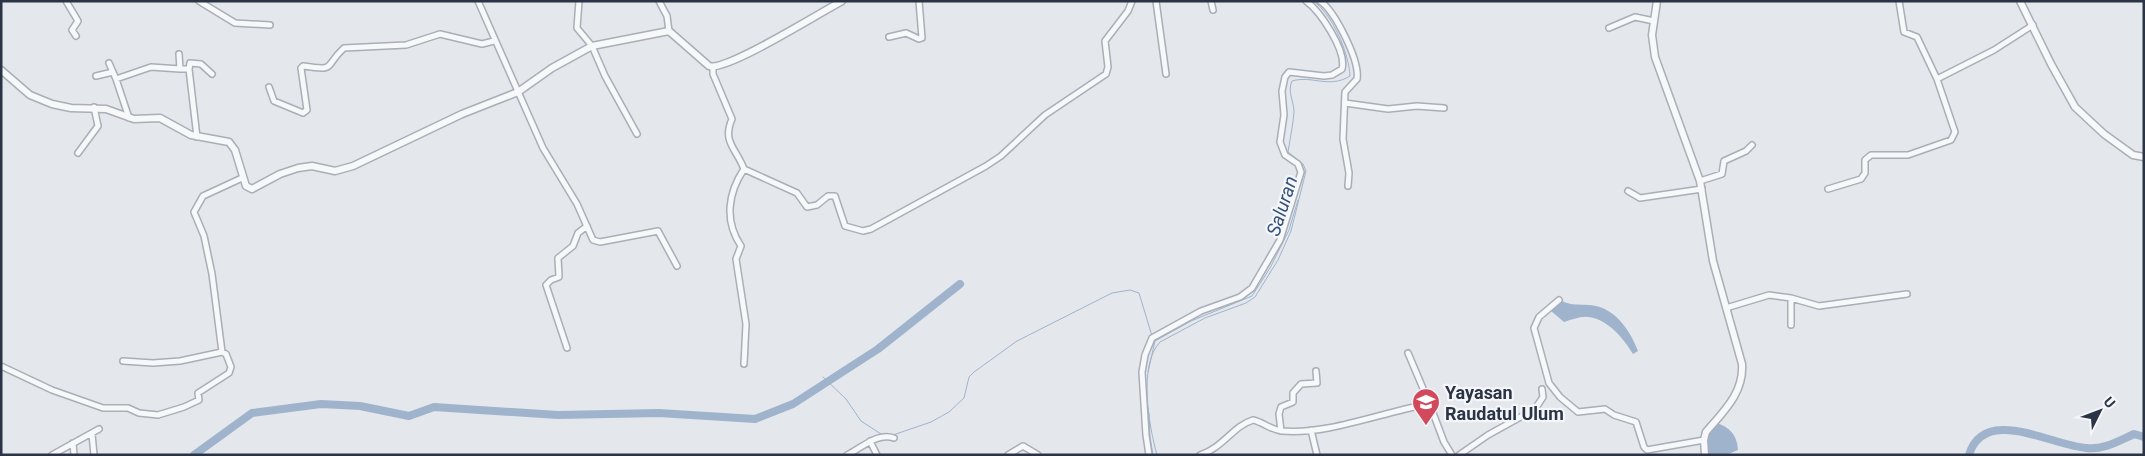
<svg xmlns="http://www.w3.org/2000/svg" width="2145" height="456" font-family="Roboto,sans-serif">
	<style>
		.water { fill: #9fb4cc }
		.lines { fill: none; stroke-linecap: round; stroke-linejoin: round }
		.stream { stroke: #9fb4cc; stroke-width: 1 }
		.river { stroke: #9fb4cc; stroke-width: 8 }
		.minor-casing { stroke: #a9aeb7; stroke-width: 8 }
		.tertiary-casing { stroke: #a9aeb7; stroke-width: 9 }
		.minor { stroke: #f7f8fa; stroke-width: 5 }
		.tertiary { stroke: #f7f8fa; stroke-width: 6 }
		.labels { text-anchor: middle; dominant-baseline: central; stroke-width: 4.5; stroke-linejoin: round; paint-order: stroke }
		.poi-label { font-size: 18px; font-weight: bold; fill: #2b3445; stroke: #f4f6f9; text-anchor: start }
		.water-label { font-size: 19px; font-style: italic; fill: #34527a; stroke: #f4f6f9 }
	</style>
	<rect width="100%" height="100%" fill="#e4e7ec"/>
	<path class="water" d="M1562 301C1572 306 1579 304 1589 305 1614 306 1630 330 1638 351L1633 354C1624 339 1608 319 1588 317 1581 316 1571 320 1564 322L1551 311Z
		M1713 422C1728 426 1737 433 1738 450L1726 455H1702L1701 434 1707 424Z"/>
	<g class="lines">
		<path class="stream" d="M1148 372 1155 341 1191 321 1252 296 1270 268 1289 230 1298 200
			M823 377 846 399 861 421 881 434
			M1149 413 1150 437 1153 455
			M893 435 931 422 949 412 964 398 969 377 974 372 1017 341 1112 293 1130 290 1139 293 1152 336
			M1157 455C1149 427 1138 365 1160 342L1205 318 1246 303 1255 297 1278 260 1291 231 1306 171 1303 164 1288 152C1290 139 1293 125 1294 112 1294 101 1287 92 1292 81 1312 75 1329 89 1350 76 1349 53 1332 13 1313 1"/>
		<path class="river" d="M194 455 252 413 321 404 360 406 409 416 434 407 558 415 659 413 755 419 793 404 878 349 960 284
			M1969 455C1984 405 2051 445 2086 448 2104 450 2118 441 2134 434L2144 437"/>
		<g class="minor-casing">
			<path id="minor" d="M66 1 78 21 72 30 76 36
				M199 1 235 23 270 25
				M478 1 543 148 577 204 593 240 600 242 658 231 677 266
				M579 1 577 28 592 46 605 76 637 134
				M659 1 667 16 669 31
				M1156 1 1166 74
				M1211 1 1213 10
				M1320 1C1335 11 1360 61 1357 79L1345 92 1343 139 1349 173 1348 186
				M1899 1 1904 32 1917 37 1937 79
				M1609 28 1635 17 1654 21
				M889 37 906 33 919 39 922 38 919 1
				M179 54 180 69H189L197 137
				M109 63 116 79 129 118
				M713 68V74L732 119C722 142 736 148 744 169L797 193 807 207 817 205 828 196H835L845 226 863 231 871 229 986 166 1001 156 1045 115 1106 74 1108 67 1105 41 1128 11 1132 1
				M189 69 190 63 201 64 212 74
				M96 76 113 72
				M116 79 151 67 180 69
				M269 87 274 101 303 113 307 110 301 68 303 66C338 71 323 67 344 48L406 45 440 34 482 44 494 41
				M1345 103 1388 109 1417 106 1444 108
				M78 153 98 126 94 107
				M1700 181 1722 174 1724 161 1746 151 1752 145
				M1828 189 1861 179 1865 173V160L1871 155H1908L1951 140 1955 132 1937 79 1994 50 2033 25
				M1628 191 1640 198 1702 189
				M1791 298V325
				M1559 300 1539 317 1534 328 1549 383 1560 397 1578 412 1605 409 1614 415 1636 422 1644 447 1647 450 1704 440
				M1726 308 1769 295 1791 298 1819 306 1907 294
				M567 348 546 285 551 280 559 277 558 258 573 246 578 233 587 226
				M1408 353 1430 405
				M123 361 153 363 180 361 222 352
				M744 364 746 324 736 259 741 246C724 221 728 193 744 169
				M1 366 52 390 103 408H128L139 413 158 415 184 407 199 400 198 393 229 373 231 367 226 354 222 352 212 274 204 236 194 212 203 196 242 178
				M1311 430 1317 455
				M1281 431 1279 414 1281 407 1293 402V393L1301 384 1317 383 1316 371
				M92 434 94 455
				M870 441 877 455
				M73 443 74 455
				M52 455 99 429
				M847 455C862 448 877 432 894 438
				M1008 455 1023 446 1038 455
				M1149 455 1146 435 1142 372 1145 355 1152 338 1201 311 1240 297 1252 288 1280 240 1301 172 1298 164 1285 155 1280 142 1284 115 1282 91 1285 77 1289 72 1324 76 1332 75 1342 69C1347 51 1320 11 1306 1
				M1200 455C1224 447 1233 426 1253 420 1263 422 1271 430 1282 431 1327 435 1380 413 1424 405H1430L1444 442 1452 455
				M1459 455 1488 435 1535 409 1543 397 1542 389"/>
		</g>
		<g class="tertiary-casing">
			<path id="tertiary" d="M1657 1 1652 35 1655 57 1700 181 1713 261 1742 364C1744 393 1723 412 1706 432L1704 440 1705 455
				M2020 1 2051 64 2075 107 2104 134 2133 155 2144 157
				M1 70 30 95 52 104 71 108 106 109 134 119 160 118 191 135 229 142 235 150 246 186 252 189 280 174 298 168 312 166 335 171 353 166 462 114 518 92 552 68 592 46 669 31 709 66C726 72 821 12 842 1"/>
		</g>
		<use href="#minor" class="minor"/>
		<use href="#tertiary" class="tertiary"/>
	</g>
	<defs>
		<g id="school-pin" transform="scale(1.4375)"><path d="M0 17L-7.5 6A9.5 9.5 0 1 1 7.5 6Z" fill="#d1495b" stroke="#f4f6f9"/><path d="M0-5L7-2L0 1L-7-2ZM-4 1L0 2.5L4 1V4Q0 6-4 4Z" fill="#fff"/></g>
	</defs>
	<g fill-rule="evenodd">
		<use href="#school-pin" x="1426" y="402"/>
	</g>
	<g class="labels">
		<g class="poi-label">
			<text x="1445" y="392">Yayasan<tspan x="1445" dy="21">Raudatul Ulum</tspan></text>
		</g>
		<g class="water-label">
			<text transform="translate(1282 206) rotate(-72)">Saluran</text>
		</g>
	</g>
	<rect width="2145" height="456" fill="none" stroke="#2b3445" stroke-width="5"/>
	<g transform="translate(2100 411) rotate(48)" stroke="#f4f6f9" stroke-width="4" paint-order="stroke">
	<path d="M0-4L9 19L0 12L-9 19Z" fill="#2b3445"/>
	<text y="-8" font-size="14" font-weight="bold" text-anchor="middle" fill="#2b3445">U</text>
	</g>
</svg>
